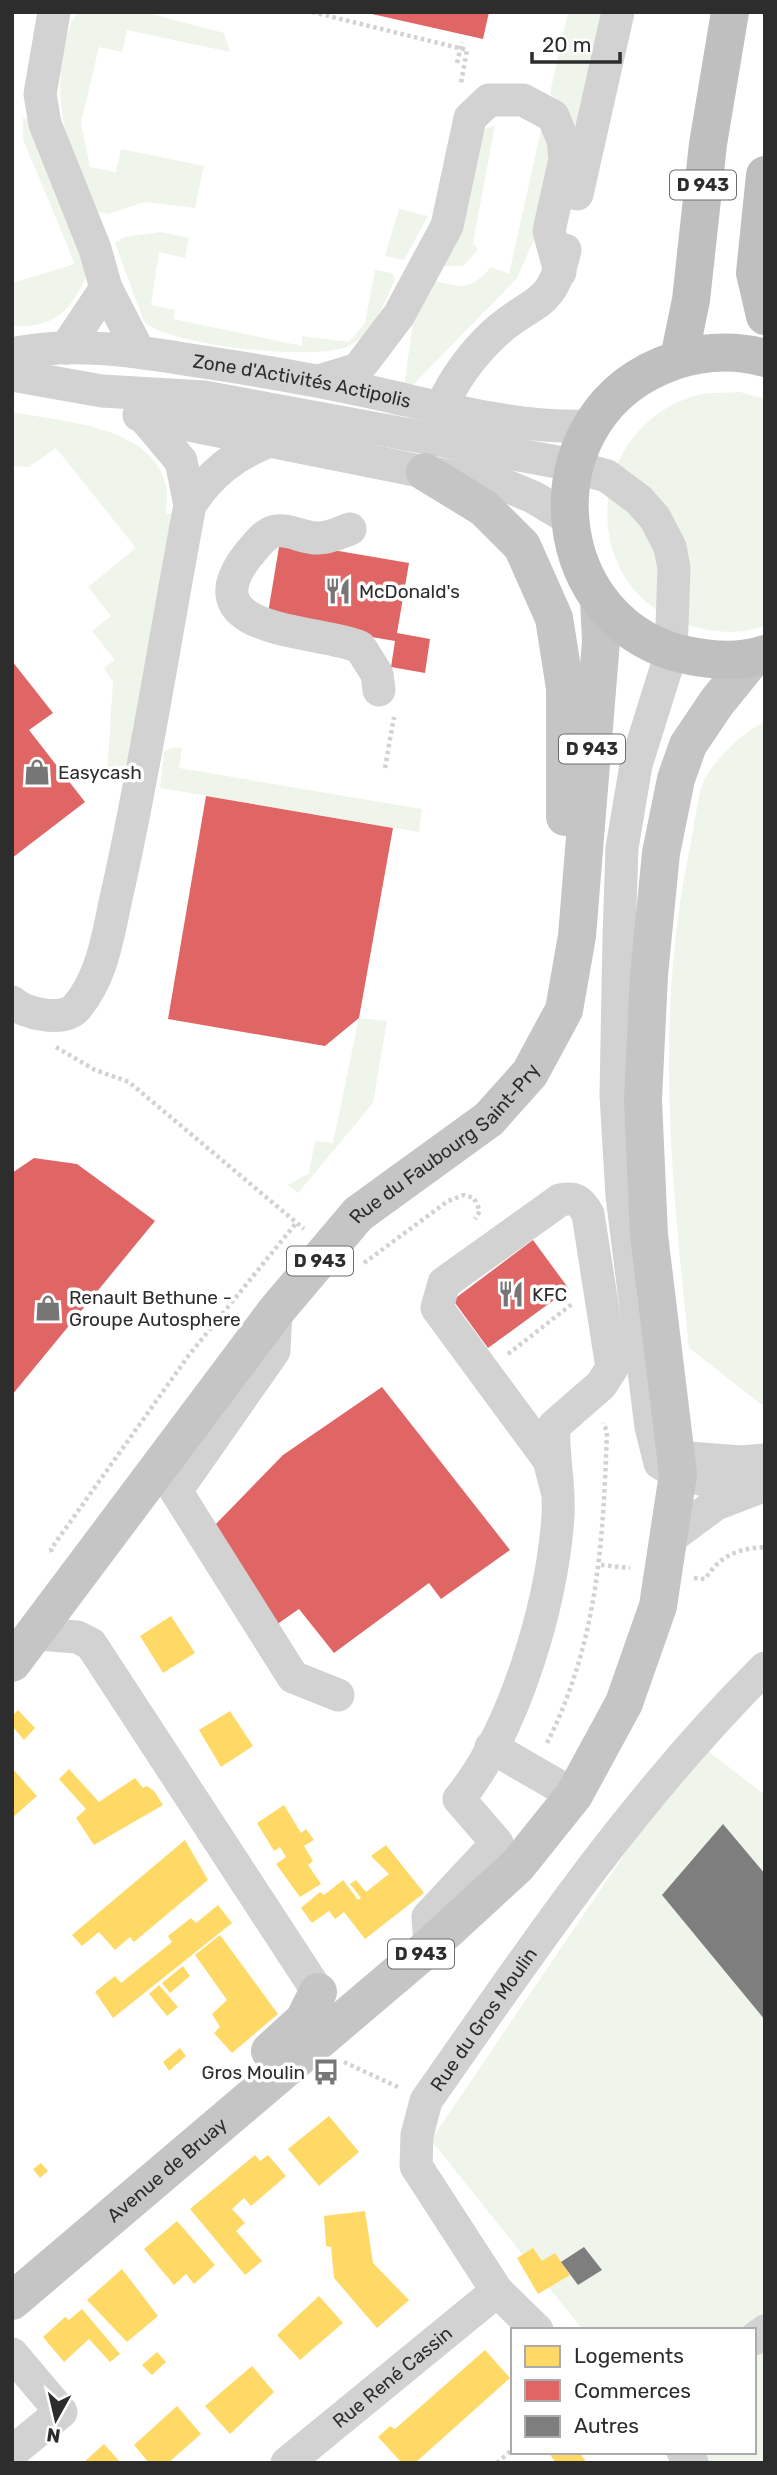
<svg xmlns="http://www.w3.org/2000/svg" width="777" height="2475" font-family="Rubik,sans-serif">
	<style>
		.green { fill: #eff5ea }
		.homes { fill: #ffd966 }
		.shops { fill: #e06666 }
		.building { fill: #7e7e7e }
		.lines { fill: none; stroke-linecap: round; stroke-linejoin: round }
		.path { stroke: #d2d2d2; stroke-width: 4.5; stroke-dasharray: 3.5 3.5; stroke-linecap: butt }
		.minor { stroke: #d2d2d2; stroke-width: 33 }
		.major { stroke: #c5c5c5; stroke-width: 38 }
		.highway { stroke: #bfbfbf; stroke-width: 38 }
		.labels { text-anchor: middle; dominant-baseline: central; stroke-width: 7; stroke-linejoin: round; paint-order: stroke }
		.shield { fill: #fff; stroke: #6c6c6c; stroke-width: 2 }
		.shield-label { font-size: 18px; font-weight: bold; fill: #2d2d2d }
		.street-label { font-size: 19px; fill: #2d2d2d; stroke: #fff }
		.poi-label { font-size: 19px; fill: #2d2d2d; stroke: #fff; text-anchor: start }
	</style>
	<rect width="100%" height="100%" fill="#fff"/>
	<path class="green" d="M78 12H144L224 33 230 52 127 30 122 52 99 47 81 123 90 167 116 172 121 149 204 166 195 208 145 202 108 214 98 212C75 160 54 122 62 63 65 43 66 29 78 12Z
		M568 12H606L580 138 565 111 550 93Z
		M23 118 34 120 87 275C71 311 53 329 12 326V283L75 264 23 139Z
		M495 125 473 243 478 250 463 266H439L480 138 485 129Z
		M541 130 550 147 539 228 517 278 410 388 404 387 415 309 431 280C462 287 468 293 491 267L509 274Z
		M399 209 428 216 404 260 385 256Z
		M161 232 189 238 185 258 159 252 151 305 175 310 173 319 302 346V336L349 342 365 323 375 270 392 273 395 279C385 302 374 332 351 345 322 363 167 345 144 322L115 243 125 237Z
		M740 392 765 399V626C740 635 716 633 691 626 575 591 582 428 697 395 710 392 726 393 740 392Z
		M12 412C62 422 153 425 166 486 168 494 166 504 166 513L174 515 126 777 121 782 112 781 107 774 113 682 104 668 115 660 92 631 111 616 88 587 136 548 56 448 29 467 12 466Z
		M765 722V1404H761L689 1348C671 1174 654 1015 691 842 695 825 698 787 707 775 720 755 743 731 765 722Z
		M171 748H182L179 768 422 809 419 832 160 788 164 752Z
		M359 1018 387 1021 373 1103 298 1193 288 1185 309 1173 315 1141 333 1143Z
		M708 1751 765 1795V2463H690L681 2452H754V2330H583L431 2140 685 1765Z"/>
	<path class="homes" d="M171 1616 195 1653 163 1673 140 1636Z
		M18 1710 35 1728 24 1740 12 1726V1716Z
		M230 1711 253 1746 221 1767 199 1730Z
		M12 1768 37 1796 12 1818Z
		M69 1769 99 1802 135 1778 143 1788 147 1786 154 1791 163 1805 94 1845 76 1818 86 1809 59 1779Z
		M284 1805 301 1833 306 1829 314 1840 304 1846 313 1861 308 1865 321 1884 300 1897 276 1864 286 1857 280 1847 274 1851 257 1823Z
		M185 1840 208 1880 134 1942 130 1937 115 1950 99 1932 82 1946 72 1935Z
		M386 1845 424 1893 365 1939 344 1912 335 1919 329 1911 312 1923 301 1908 320 1892 324 1895 343 1880 358 1900 361 1898 350 1884 356 1880 366 1892 389 1874 371 1856Z
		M218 1905 232 1923 113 2018 95 1992 115 1976 121 1983 172 1942 168 1936 191 1918 196 1923Z
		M220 1935 278 2014 232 2053 214 2033 220 2027 212 2014 227 2000 195 1955Z
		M183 1966 190 1976 170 1993 162 1983Z
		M159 1985 178 2007 167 2016 149 1994Z
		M180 2048 186 2056 169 2071 163 2062Z
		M329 2116 359 2152 319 2186 288 2149Z
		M255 2155 260 2161 268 2155 286 2176 251 2206 244 2198 232 2209 245 2223 236 2231 262 2261 245 2275 190 2209Z
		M41 2163 48 2171 40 2178 33 2169Z
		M365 2211 373 2263 409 2300 377 2328 334 2278 331 2247 326 2246 324 2216Z
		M177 2221 215 2265 194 2284 186 2274 174 2285 144 2249Z
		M533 2248 542 2261 555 2253 570 2275 538 2294 517 2258Z
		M122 2269 158 2316 127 2342 87 2300Z
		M319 2296 343 2323 300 2360 277 2335Z
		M82 2309 120 2354 110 2362 89 2339 64 2362 43 2337 65 2317 69 2320Z
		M485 2350 510 2378 415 2463H402L378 2437 390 2426 395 2429Z
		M157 2352 166 2362 152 2375 142 2365Z
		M252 2366 274 2392 230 2434 205 2406Z
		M177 2406 201 2434 168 2463H149L134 2445Z
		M104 2444 121 2463H83Z
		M548 2452H579L587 2463H556Z"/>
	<path class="shops" d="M363 12H489L483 39Z
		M280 541 409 563 397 633 430 639 425 673 391 667 395 641 267 619Z
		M12 661 53 713 29 730 85 802 12 858Z
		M206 796 393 828 359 1018 325 1046 168 1019Z
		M34 1158 77 1164 155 1221 12 1395V1173Z
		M533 1240 569 1289 488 1348 453 1300Z
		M382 1387 510 1550 441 1599 429 1583 334 1653 299 1609 276 1625 213 1527 283 1455Z"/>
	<path class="building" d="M723 1824 765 1874V2020L662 1895Z
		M584 2247 602 2270 578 2285 561 2262Z"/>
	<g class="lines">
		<path class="path" d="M312 12 467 50 461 83
			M457 63 462 42
			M385 768 394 717
			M56 1047 95 1070 129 1082 304 1229
			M364 1263 448 1201 464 1195 474 1198 480 1211 475 1219
			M508 1354 572 1304
			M52 1552 51 1549 189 1355 297 1222
			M601 1565 630 1568
			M694 1578 705 1579C721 1555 736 1549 765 1547
			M547 1743C598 1641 603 1543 607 1431L603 1423
			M344 2062 400 2088
			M497 2463 513 2449"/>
		<g class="minor">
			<path d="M54 12 40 94 45 124 95 249 106 288 139 352"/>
			<path d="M577 194 618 12"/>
			<path d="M66 348 106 288"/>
			<path id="s1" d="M16 353C71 342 129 350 184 359 245 368 306 378 366 391 440 407 514 429 591 426"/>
			<path d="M12 375 102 391 204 397 557 462 607 476 639 500 655 518 670 547 674 568 671 653 636 765 622 848 619 937 616 1095 622 1196 651 1427 660 1463 678 1474 747 1490"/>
			<path d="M319 381 358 369 399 315 447 226 470 118 489 100H523L553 116 563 140 565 159 549 231 560 272"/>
			<path d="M441 408C454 379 471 355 495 333 533 298 551 311 565 250"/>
			<path d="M139 415 425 472 499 483 533 497 568 518"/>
			<path d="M190 505C210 474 233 456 267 442"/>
			<path d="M350 529C341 532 329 538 319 538 305 539 290 529 277 531 265 532 255 547 248 555 186 635 319 629 360 647L377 674 379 690"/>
			<path d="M12 1002C24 1014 63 1022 76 1008 105 975 109 926 119 885 147 759 166 631 190 505L181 461 143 416"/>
			<path d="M276 1311 274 1351 176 1491 293 1677 338 1695"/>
			<path d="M675 1457 741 1462 765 1460"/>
			<path d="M670 1538 716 1504 755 1489"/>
			<path d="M37 1634 77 1637 91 1644 318 1992"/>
			<path d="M491 1747 574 1795"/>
			<path d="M430 1946 428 1917 497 1843 459 1799C515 1730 552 1604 558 1516 560 1485 552 1454 554 1426L601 1385 612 1368 588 1214C580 1200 575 1197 560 1200L444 1283 437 1308 549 1460 558 1495"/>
			<path id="s2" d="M537 2330 497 2291 416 2166 417 2135 426 2101C531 1950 634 1798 765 1668"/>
			<path d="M754 2339 765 2331"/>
			<path d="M12 2354 61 2412 12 2452"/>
			<path d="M683 2452 692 2463"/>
			<path id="s3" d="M287 2463 497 2291"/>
		</g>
		<g class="major">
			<path d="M425 472 484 508 522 546 554 618 565 688V817"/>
			<path id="s4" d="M12 1663 276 1311 358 1214 489 1119 530 1073 564 1010 577 936 601 641 599 600"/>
			<path d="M270 2051 304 2020 318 1992"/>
			<path id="s5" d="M12 2301 430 1946 518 1865 574 1795 624 1703 658 1606 678 1474 649 1235 643 1100 649 975 661 853 676 779 688 745 717 702 752 659"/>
		</g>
		<path class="highway" d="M765 175 755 273 765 316
			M679 358 691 300 708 144 730 12
			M765 358C730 348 693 352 661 366 525 424 546 629 691 656 716 661 741 662 765 654"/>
	</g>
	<defs>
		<g id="restaurant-bare" transform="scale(2.1)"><path d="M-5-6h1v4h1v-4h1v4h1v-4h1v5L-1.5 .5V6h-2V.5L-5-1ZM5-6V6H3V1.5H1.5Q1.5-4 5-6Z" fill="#767676" stroke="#fff" stroke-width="2.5" paint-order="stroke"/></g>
		<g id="shop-bare" transform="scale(2.1)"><path d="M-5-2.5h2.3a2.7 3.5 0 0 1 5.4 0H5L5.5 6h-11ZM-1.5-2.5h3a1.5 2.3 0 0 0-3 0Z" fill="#767676" stroke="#fff" stroke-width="2.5" paint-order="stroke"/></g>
		<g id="bus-bare" transform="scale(2.1)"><path d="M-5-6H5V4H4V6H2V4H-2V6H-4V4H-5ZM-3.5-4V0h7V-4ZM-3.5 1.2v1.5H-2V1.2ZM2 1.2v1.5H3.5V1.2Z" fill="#767676" stroke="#fff" stroke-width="2.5" paint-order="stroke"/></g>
	</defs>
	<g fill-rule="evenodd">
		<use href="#restaurant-bare" x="338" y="591"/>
		<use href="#shop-bare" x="37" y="772"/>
		<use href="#restaurant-bare" x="511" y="1294"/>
		<use href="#shop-bare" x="48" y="1308"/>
		<use href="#bus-bare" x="326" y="2072"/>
	</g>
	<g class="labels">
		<g class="shield">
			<rect x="670" y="170.5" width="66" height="29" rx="5"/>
			<rect x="559" y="734.5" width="66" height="29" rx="5"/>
			<rect x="287" y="1246.5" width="66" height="29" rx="5"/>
			<rect x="388" y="1939.5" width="66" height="29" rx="5"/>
		</g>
		<g class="shield-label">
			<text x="703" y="185">D 943</text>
			<text x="592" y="749">D 943</text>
			<text x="320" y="1261">D 943</text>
			<text x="421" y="1954">D 943</text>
		</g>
		<g class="street-label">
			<text stroke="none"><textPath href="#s1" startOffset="289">Zone d'Activités Actipolis</textPath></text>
			<text stroke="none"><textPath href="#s4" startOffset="679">Rue du Faubourg Saint-Pry</textPath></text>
			<text stroke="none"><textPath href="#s2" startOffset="371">Rue du Gros Moulin</textPath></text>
			<text stroke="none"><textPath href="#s5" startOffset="203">Avenue de Bruay</textPath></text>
			<text stroke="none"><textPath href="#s3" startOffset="136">Rue René Cassin</textPath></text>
		</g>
		<g class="poi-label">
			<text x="359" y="591">McDonald's</text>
			<text x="58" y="772">Easycash</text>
			<text x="532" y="1294">KFC</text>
			<text x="69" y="1297">Renault Bethune -<tspan x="69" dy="22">Groupe Autosphere</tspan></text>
			<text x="305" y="2072" text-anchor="end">Gros Moulin</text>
		</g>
	</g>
	<rect width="777" height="2475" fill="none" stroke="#2d2d2d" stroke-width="28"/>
	<rect x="511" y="2328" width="245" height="126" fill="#ffffff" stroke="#ababab" stroke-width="2"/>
	<rect x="525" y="2346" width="35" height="21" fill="#ffd966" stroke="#ababab" stroke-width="2"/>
	<text x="574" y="2363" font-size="21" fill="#2d2d2d">Logements</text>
	<rect x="525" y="2380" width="35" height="21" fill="#e06666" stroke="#ababab" stroke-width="2"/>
	<text x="574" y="2398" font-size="21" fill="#2d2d2d">Commerces</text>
	<rect x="525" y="2416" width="35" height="21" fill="#7e7e7e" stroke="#ababab" stroke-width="2"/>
	<text x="574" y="2433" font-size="21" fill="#2d2d2d">Autres</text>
	<g transform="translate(56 2419) rotate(188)" stroke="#ffffff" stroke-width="5" paint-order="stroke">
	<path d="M0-5L12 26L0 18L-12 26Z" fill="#2d2d2d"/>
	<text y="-10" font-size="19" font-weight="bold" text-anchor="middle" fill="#2d2d2d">N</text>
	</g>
	<path d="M532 52v10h88v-10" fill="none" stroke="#2d2d2d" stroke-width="3.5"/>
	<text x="542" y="52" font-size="21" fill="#2d2d2d" stroke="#ffffff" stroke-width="5" paint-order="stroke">20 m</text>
</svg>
